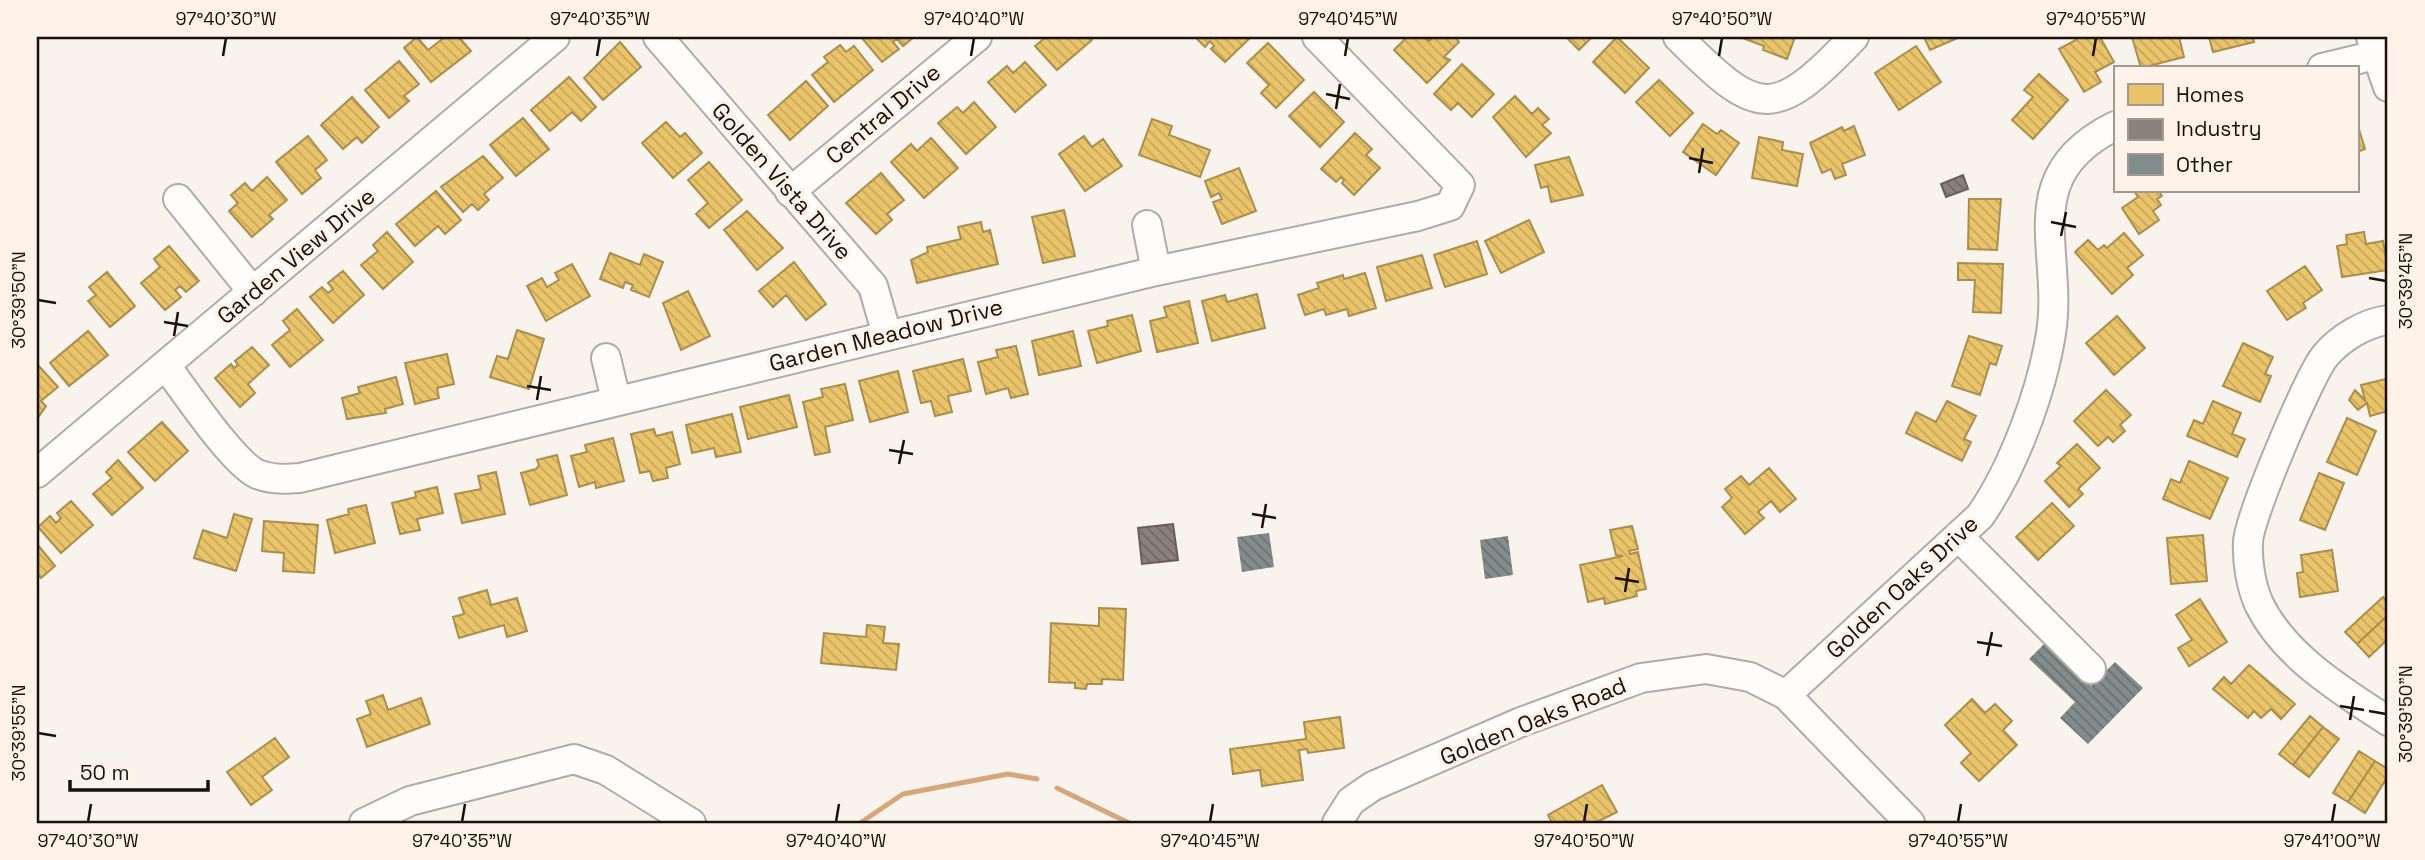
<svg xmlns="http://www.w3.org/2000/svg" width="2425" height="860" font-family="'Space Grotesk',sans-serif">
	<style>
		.homes { fill: url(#homes-back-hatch); stroke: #ab8e4d; stroke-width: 2 }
		.industry { fill: url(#industry-back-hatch); stroke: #685f5a; stroke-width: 2 }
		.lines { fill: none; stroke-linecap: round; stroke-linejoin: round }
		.stream { stroke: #d6a77d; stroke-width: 5 }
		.building { fill: url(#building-back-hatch) }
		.minor-casing { stroke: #b2aba5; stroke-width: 32 }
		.minor { stroke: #fefdfc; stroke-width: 28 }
		.ticks { fill: none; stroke: #1a1109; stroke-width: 2.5 }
		.labels { text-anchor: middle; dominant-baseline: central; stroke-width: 7; stroke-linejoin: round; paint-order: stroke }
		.street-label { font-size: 23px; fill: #1a1109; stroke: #fef2e9 }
		.neatline { fill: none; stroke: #1a1109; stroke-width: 2.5 }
		.ticks-label { font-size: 18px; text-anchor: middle; fill: #1a1109 }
	</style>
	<defs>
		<pattern id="homes-back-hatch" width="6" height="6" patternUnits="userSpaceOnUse" patternTransform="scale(1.75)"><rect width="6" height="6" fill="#e9c46a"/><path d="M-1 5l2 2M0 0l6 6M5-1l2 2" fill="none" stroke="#c7a75b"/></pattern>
		<pattern id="industry-back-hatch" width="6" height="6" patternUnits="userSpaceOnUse" patternTransform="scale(1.75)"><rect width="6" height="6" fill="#8a817c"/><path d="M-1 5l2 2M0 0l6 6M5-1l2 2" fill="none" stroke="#706864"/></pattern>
		<pattern id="building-back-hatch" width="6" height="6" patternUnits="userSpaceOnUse" patternTransform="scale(1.75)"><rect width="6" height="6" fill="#828c8d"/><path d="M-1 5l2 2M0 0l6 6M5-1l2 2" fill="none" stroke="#6a7171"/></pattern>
	</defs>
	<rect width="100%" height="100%" fill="#f9f3ee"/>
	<path class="homes" d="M417 37 428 50 445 37H459L471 51 431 82 404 48Z
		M861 37H914L903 46 897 39 893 42 899 49 882 62Z
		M1046 37H1089L1092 40 1057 70 1035 46Z
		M1195 37H1251L1225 62 1211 49 1214 46 1210 41 1205 47Z
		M1407 37H1425L1429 41 1434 37H1455L1459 42 1444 57 1450 60 1427 83 1394 50Z
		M1566 37H1592L1579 50Z
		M1617 37 1649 68 1625 93 1593 62Z
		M1740 37H1795L1787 59 1763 50 1764 46Z
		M1924 37H1960L1930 50Z
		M2074 37H2100L2114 62 2095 72 2101 82 2084 92 2059 49 2076 40Z
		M2132 37H2179L2184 57 2141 68Z
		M2209 37H2253L2254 42 2213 52Z
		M620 42 641 67 603 100 584 78Z
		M1268 43 1304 80 1276 108 1261 93 1269 85 1247 63Z
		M840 45 846 52 854 46 873 70 834 102 812 75 828 62 824 57Z
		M1916 46 1941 82 1899 110 1875 73Z
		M399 61 419 84 404 96 409 101 389 118 365 90Z
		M1025 62 1046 85 1015 112 988 82 1007 66 1013 73Z
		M1462 64 1494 94 1472 117 1458 103 1451 110 1434 94Z
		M2039 74 2068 100 2033 139 2012 120 2033 97 2024 90Z
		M569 77 596 107 581 121 572 112 550 131 531 110Z
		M1659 80 1693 113 1670 136 1636 102Z
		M806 81 828 106 790 140 768 115Z
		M1314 92 1344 122 1320 147 1289 116Z
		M1515 96 1532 114 1538 108 1549 119 1542 125 1551 133 1526 157 1493 117Z
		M352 97 379 127 362 143 357 137 343 149 321 125Z
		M974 102 996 127 966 154 938 123 957 107 963 113Z
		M523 118 549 149 516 176 490 145Z
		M1152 119 1172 126 1169 135 1210 150 1200 177 1139 155Z
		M666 122 680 137 685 133 702 153 673 178 642 143Z
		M2357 123 2365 149 2357 152Z
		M1703 124 1717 134 1721 130 1739 143 1716 175 1683 152Z
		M1854 126 1865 155 1842 164 1846 175 1835 179 1831 169 1822 173 1810 143 1842 127 1844 131Z
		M1355 133 1372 149 1366 155 1380 168 1354 195 1342 183 1344 180 1341 177 1336 182 1321 169Z
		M308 136 327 160 315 170 321 178 302 194 276 162Z
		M1084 136 1092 147 1103 139 1122 166 1085 191 1059 154Z
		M1759 137 1783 142 1782 150 1803 154 1797 186 1752 178Z
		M931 138 958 168 924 198 891 162 911 144 917 151Z
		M483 156 503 178 484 194 489 200 478 210 472 204 463 212 441 187Z
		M1569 157 1583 195 1551 202 1548 186 1541 188 1535 165Z
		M709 162 742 200 709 228 696 214 708 203 688 180Z
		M1239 168 1256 211 1222 224 1213 202 1222 199 1219 193 1211 197 1205 181Z
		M881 173 904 200 887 214 892 220 876 234 846 203Z
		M267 177 287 200 269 215 273 219 252 237 229 211 238 203 231 195 245 183 252 191Z
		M436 191 461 220 445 234 438 226 415 246 396 224Z
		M2134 191H2159L2162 196 2157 199 2161 205 2153 211 2159 220 2139 234 2122 208 2138 197Z
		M1969 199H2001L1997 250 1968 249Z
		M1064 210 1075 256 1043 263 1032 217Z
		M747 211 783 248 757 270 724 230Z
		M1529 220 1544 252 1501 273 1485 241Z
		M981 222 983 232 990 230 998 264 917 283 911 260 928 252 927 247 961 239 958 227Z
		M387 232 413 262 383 289 361 265 378 251 373 245Z
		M2364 232 2366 244 2383 241 2388 270 2342 277 2337 246 2347 244 2346 235Z
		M2124 233 2143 255 2127 268 2133 275 2112 294 2075 252 2088 240 2098 250 2104 245 2107 248Z
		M1477 241 1487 274 1445 287 1434 255Z
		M169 246 199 281 186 292 180 286 175 290 181 297 165 310 141 283 160 267 154 259Z
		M610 253 640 265 644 254 663 262 649 297 631 290 633 285 625 282 623 288 600 279Z
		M1422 255 1432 288 1386 301 1377 267Z
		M794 262 826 304 806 320 786 295 773 307 759 291Z
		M1958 263 2003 264 2001 313 1973 312 1975 280H1958Z
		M572 264 590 296 546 321 527 286 542 278 547 287 559 280 555 273Z
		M2305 266 2322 290 2303 303 2306 308 2287 320 2267 291Z
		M343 271 364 295 333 323 310 297 322 287 328 293 333 289 328 283Z
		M107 272 135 306 110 327 88 301 96 295 89 287Z
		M1365 273 1376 308 1349 316 1347 309 1326 315 1324 309 1305 315 1298 295 1319 288 1317 283 1343 275 1344 279Z
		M688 291 710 336 681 350 663 303Z
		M1257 294 1265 328 1212 341 1202 301 1225 295 1227 302Z
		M1189 301 1198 343 1157 352 1150 321 1167 317 1164 307Z
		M297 309 323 340 290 367 272 345 290 330 283 321Z
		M1132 315 1141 351 1097 363 1088 331 1108 326 1107 321Z
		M2117 316 2145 348 2114 375 2086 343Z
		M517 330 544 339 529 389 490 377 497 356 508 359Z
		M88 331 108 355 69 386 50 363Z
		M1073 331 1081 366 1039 375 1032 341Z
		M1969 336 2002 346 1996 365 1990 363 1980 395 1952 386Z
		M2243 343 2273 357 2265 374 2271 376 2260 402 2223 386Z
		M1016 346 1028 394 1011 398 1008 388 986 394 978 362 998 357 996 350Z
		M252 347 269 365 248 384 255 393 240 407 215 378 231 364 234 368 238 365 235 361Z
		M447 354 454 384 437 388 439 398 415 404 405 363Z
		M963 359 971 391 948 396 952 412 935 416 931 401 921 403 913 371Z
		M37 364 58 387 41 401 46 406 37 419Z
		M898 371 908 412 870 422 859 381Z
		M2388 374V411L2370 416 2367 403 2358 410 2349 400 2355 390 2365 400 2361 385 2386 379Z
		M396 377 403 404 385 409 386 413 347 419 342 398 360 393 358 387Z
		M845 384 853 420 825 427 830 452 815 455 803 402 823 397 821 389Z
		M2106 390 2131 415 2120 425 2125 431 2113 442 2108 437 2098 446 2074 421Z
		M789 395 797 427 748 439 740 407Z
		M1947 401 1976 416 1964 439 1971 442 1962 461 1906 433 1916 412 1936 422Z
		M2213 401 2241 413 2232 434 2245 439 2237 457 2187 436 2194 420 2203 424Z
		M732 414 741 452 716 457 714 448 692 453 686 425Z
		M2347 418 2376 431 2357 475 2327 462Z
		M162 422 188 451 155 481 128 452Z
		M654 429 656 436 672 432 680 464 666 468 668 478 653 481 650 471 640 473 631 434Z
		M613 438 624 481 596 488 595 482 579 487 571 456 587 452 585 445Z
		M2077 444 2100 468 2078 489 2083 494 2069 507 2045 481 2061 466 2057 463Z
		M557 455 567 495 530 505 521 473 536 469 539 465 537 460Z
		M118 460 143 488 112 515 93 494 112 478 106 472Z
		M2189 461 2228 478 2210 519 2163 499 2171 479 2180 483Z
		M1769 468 1796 499 1780 512 1771 501 1758 512 1764 518 1745 534 1722 507 1732 498 1725 489 1741 476 1749 485Z
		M496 472 505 514 462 523 455 494 481 489 478 476Z
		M2319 473 2344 483 2325 530 2300 520Z
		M437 487 443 513 417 519 420 530 400 534 392 503 416 497 415 492Z
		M71 501 93 525 61 553 38 527 50 516 56 523 61 518 57 513Z
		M2052 503 2074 526 2038 560 2016 537Z
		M366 505 375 543 335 553 327 520 349 514 348 509Z
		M234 514 252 519 236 571 194 558 203 530 227 538Z
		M264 521 318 525 314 573 283 571 284 553 262 551Z
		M1632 526 1638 549 1629 551 1630 554 1638 552 1646 589 1636 591 1637 596 1605 604 1604 598 1588 602 1580 565 1623 556 1616 555 1610 530Z
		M2203 535 2207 581 2171 584 2167 538Z
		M37 544 55 566 41 578 37 573Z
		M2332 550 2338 591 2300 597 2297 573 2303 572 2301 555Z
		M487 590 491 605 517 598 527 631 507 637 504 625 459 638 453 617 464 614 459 598Z
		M2383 597 2388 603V615L2357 644 2345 632Z
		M2200 599 2227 642 2189 666 2178 648 2192 640 2176 615Z
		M1099 608 1126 609 1123 680 1102 679V684H1087L1086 689 1075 688V683L1049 682 1051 623 1099 626Z
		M2388 615V639L2369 657 2357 644Z
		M867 625 885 627 883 643 899 644 896 670 821 663 824 633 866 637Z
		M2249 665 2295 704 2281 719 2271 709 2261 718 2254 711 2248 718 2213 689 2224 677 2231 684Z
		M383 695 388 710 421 698 430 724 367 747 357 719 371 714 366 701Z
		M1972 699 1985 713 1995 704 2012 721 2003 730 2017 745 1979 781 1961 763 1971 753 1945 725Z
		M2310 716 2323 727 2293 765 2279 754Z
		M1340 717 1344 748 1308 753 1307 749 1299 750 1303 780 1262 786 1260 770 1233 774 1230 749 1306 739 1304 722Z
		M2323 727 2339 739 2309 777 2293 765Z
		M275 738 289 757 262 777 272 790 251 805 227 772Z
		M2359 751 2375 761 2348 802 2333 793Z
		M2375 761 2388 769V776L2365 813 2348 802Z
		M1602 785 1617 812 1595 823H1552L1548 815Z"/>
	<path class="industry" d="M1963 175 1968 189 1946 197 1941 184Z
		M1173 524 1178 560 1142 564 1138 528Z"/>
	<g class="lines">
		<path class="stream" d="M1057 788 1129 823
			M860 823 903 794 1008 774 1037 779"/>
	</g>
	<path class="building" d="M1269 533 1274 567 1242 572 1237 537Z
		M1508 536 1513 575 1485 579 1480 540Z
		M2045 643 2091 686 2115 662 2143 688 2088 744 2060 718 2075 702 2029 659Z"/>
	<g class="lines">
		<g class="minor-casing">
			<path id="minor" d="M658 37 873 286 887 335
				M1678 37C1758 117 1773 122 1854 37
				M2371 37 2388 87
				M2322 68 2388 52
				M790 192 977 37
				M178 199 253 292
				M1147 225 1156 271
				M2388 320C2365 323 2340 338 2325 356 2309 376 2249 517 2248 542 2247 562 2251 586 2259 604 2284 656 2342 691 2388 721
				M606 358 616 400
				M166 366C185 391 232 462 257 474 272 480 286 479 300 478L1156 271 1418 216 1450 206 1460 185 1317 37
				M37 473 555 37
				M1958 536 2091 669
				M1786 695 1980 516C2013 469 2042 391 2051 333 2064 251 2014 176 2115 126
				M364 823 410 801 574 759 606 770 691 823
				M1337 823 1351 801 1373 786 1521 722 1641 678 1706 669 1750 677 1786 695 1910 823"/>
		</g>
		<use href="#minor" class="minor"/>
	</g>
	<path class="ticks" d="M223 56 226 38M597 56 600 38M971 56 974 38M1345 56 1348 38M1719 56 1722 38M2093 56 2096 38M1326 94 1350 99M1336 109 1340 84M1689 158 1713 163M1699 173 1703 148M2051 222 2076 227M2061 236 2066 212M2369 278 2386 281M38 300 56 303M164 322 188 326M174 336 178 312M527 386 551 390M537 400 541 376M889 450 913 454M899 464 904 440M1252 514 1276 518M1262 528 1266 504M1615 578 1639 582M1625 592 1629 568M1977 642 2002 646M1987 656 1992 632M2340 706 2364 710M2369 711 2386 714M2350 720 2354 696M38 733 56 736M88 822 91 804M462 822 465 804M836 822 839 804M1210 822 1213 804M1584 822 1587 804M1958 822 1961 804M2332 822 2335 804"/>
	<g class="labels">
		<g class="street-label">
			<text transform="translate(883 114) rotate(-40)">Central Drive</text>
			<text transform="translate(782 181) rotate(49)">Golden Vista Drive</text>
			<text transform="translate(296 256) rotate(-40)">Garden View Drive</text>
			<text transform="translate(886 335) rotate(-14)">Garden Meadow Drive</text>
			<text transform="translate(1902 587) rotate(-43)">Golden Oaks Drive</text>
			<text transform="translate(1533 721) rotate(-22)">Golden Oaks Road</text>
		</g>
	</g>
	<rect width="2425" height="860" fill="none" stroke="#fef2e9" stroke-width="77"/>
	<rect x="2114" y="66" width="245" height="126" fill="#fef2e9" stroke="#a3988f" stroke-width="2"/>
	<rect x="2128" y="84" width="35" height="21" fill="#e9c46a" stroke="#a3988f" stroke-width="2"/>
	<text x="2176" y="102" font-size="21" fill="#1a1109">Homes</text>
	<rect x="2128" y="119" width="35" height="21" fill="#8a817c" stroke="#a3988f" stroke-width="2"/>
	<text x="2176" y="136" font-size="21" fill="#1a1109">Industry</text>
	<rect x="2128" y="154" width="35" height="21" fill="#828c8d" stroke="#a3988f" stroke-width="2"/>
	<text x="2176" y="172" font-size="21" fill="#1a1109">Other</text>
	<path d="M70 780v10h138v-10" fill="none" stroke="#1a1109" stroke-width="3.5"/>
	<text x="80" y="780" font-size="21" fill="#1a1109" stroke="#fef2e9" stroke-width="5" paint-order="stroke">50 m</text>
	<rect x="38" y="38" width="2348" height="784" class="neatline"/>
	<g class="ticks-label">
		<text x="226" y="25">97°40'30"W</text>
		<text x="600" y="25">97°40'35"W</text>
		<text x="974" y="25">97°40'40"W</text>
		<text x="1348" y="25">97°40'45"W</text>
		<text x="1722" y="25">97°40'50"W</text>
		<text x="2096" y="25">97°40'55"W</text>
		<text transform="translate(2406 281) rotate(-90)" y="6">30°39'45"N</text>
		<text transform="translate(19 300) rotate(-90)" y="6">30°39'50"N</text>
		<text transform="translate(2406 714) rotate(-90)" y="6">30°39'50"N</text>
		<text transform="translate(19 733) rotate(-90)" y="6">30°39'55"N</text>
		<text x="88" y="847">97°40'30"W</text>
		<text x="462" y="847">97°40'35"W</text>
		<text x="836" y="847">97°40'40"W</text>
		<text x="1210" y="847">97°40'45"W</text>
		<text x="1584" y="847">97°40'50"W</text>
		<text x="1958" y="847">97°40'55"W</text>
		<text x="2332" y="847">97°41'00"W</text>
	</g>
</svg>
